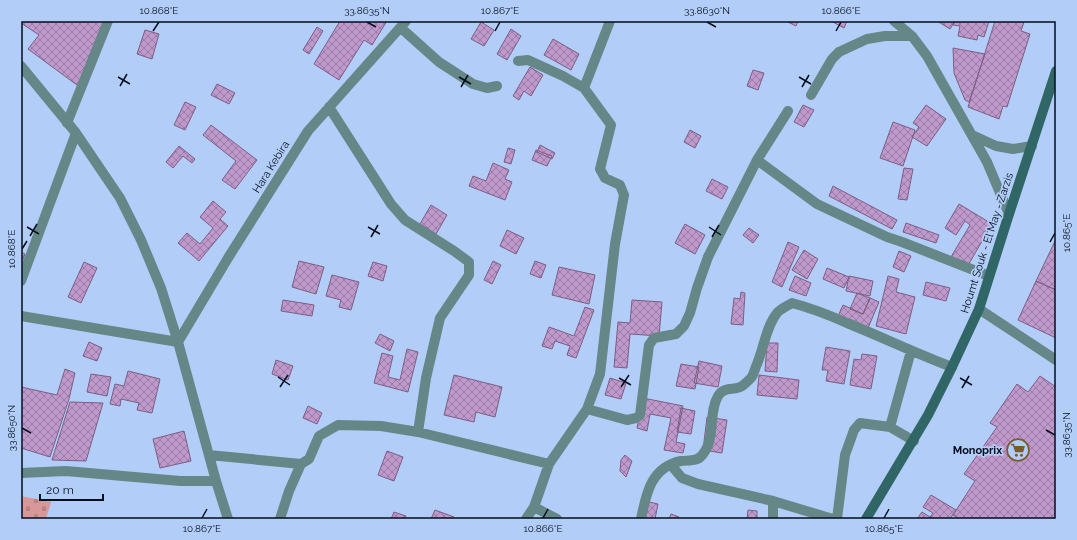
<svg xmlns="http://www.w3.org/2000/svg" width="1077" height="540" font-family="Raleway,sans-serif">
	<style>
		.cemetery { fill: url(#cemetery-stones) }
		.building { fill: url(#building-cross-hatch); stroke: #7a5e83 }
		.lines { fill: none; stroke-linecap: round; stroke-linejoin: round }
		.lane { stroke: #668788; stroke-width: 10 }
		.street { stroke: #668788; stroke-width: 10 }
		.secondary { stroke: #316667; stroke-width: 10 }
		.ticks { fill: none; stroke: #050e1c; stroke-width: 1.5 }
		.labels { text-anchor: middle; dominant-baseline: central; stroke-width: 3.5; stroke-linejoin: round; paint-order: stroke }
		.street-label { font-size: 11px; fill: #050e1c; stroke: #b2cef8 }
		.poi-label { font-size: 11px; font-weight: bold; fill: #050e1c; stroke: #b2cef8; text-anchor: end }
		.neatline { fill: none; stroke: #050e1c; stroke-width: 1.5 }
		.ticks-label { font-size: 10px; text-anchor: middle; fill: #050e1c }
	</style>
	<defs>
		<pattern id="cemetery-stones" width="16" height="16" patternUnits="userSpaceOnUse"><rect width="16" height="16" fill="#d89798"/><path d="M2 7V4a2 2 0 0 1 4 0v3zM10 15v-3a2 2 0 0 1 4 0v3z" fill="#b88182"/></pattern>
		<pattern id="building-cross-hatch" width="8" height="8" patternUnits="userSpaceOnUse"><rect width="8" height="8" fill="#c099cc"/><path d="M0 0l8 8M0 8l8-8" fill="none" stroke="#9a7ba5"/></pattern>
	</defs>
	<rect width="100%" height="100%" fill="#b2cef8"/>
	<path class="cemetery" d="M21 496 51 502 46 519H21Z"/>
	<path class="building" d="M21 21H108L81 88 28 49 39 35 21 23Z
		M340 21H387L372 45 364 40 339 80 314 64Z
		M786 21H798L796 26Z
		M831 21H847L844 28Z
		M937 21H955L950 29Z
		M955 21H989L984 37 978 35 977 40 958 36 960 26 953 25Z
		M995 21 1024 22 1021 31 1030 34 1007 107 1003 106 999 119 968 107Z
		M481 22 494 30 484 46 471 39Z
		M317 27 323 31 309 54 303 50Z
		M511 29 521 36 507 60 497 54Z
		M145 30 159 34 152 59 137 54Z
		M553 39 579 54 571 70 544 55Z
		M953 48 985 54 969 102 965 100 954 73Z
		M530 67 543 75 531 96 524 91 519 100 513 96Z
		M753 70 764 73 758 90 747 86Z
		M217 84 235 93 229 104 211 95Z
		M185 102 196 107 185 130 174 125Z
		M803 105 814 110 804 127 794 122Z
		M926 105 946 119 927 146 912 137 919 127 913 123Z
		M893 122 915 130 903 166 880 158Z
		M211 125 257 160 235 189 222 180 236 161 203 135Z
		M690 130 701 136 695 148 684 142Z
		M540 145 555 153 552 159 537 152Z
		M179 146 195 159 192 163 183 156 173 168 166 162Z
		M508 148 515 150 511 164 504 162Z
		M536 150 552 156 547 166 532 160Z
		M493 163 509 170 505 179 512 182 505 200 469 186 473 176 486 181Z
		M904 168 913 169 907 200 898 199Z
		M712 179 728 187 722 199 706 191Z
		M833 186 897 220 892 229 829 196Z
		M213 201 226 212 220 219 228 226 199 261 178 243 187 233 200 244 213 228 200 217Z
		M959 204 992 224 967 267 951 257 970 225 965 221 956 235 945 228Z
		M431 205 447 215 436 234 420 224Z
		M906 223 939 235 936 243 903 232Z
		M685 224 705 235 695 254 675 243Z
		M749 228 759 235 753 243 743 235Z
		M507 230 524 238 516 254 500 246Z
		M1056 239V290L1036 281Z
		M788 242 799 247 782 287 772 282Z
		M804 250 818 259 807 279 792 270Z
		M899 251 911 256 904 272 893 267Z
		M21 252 25 254 21 265Z
		M299 261 324 267 316 294 292 287Z
		M493 261 501 265 492 284 484 280Z
		M535 261 546 265 541 278 530 274Z
		M84 262 97 268 81 303 68 297Z
		M373 262 387 266 383 281 368 276Z
		M559 267 595 275 589 304 552 295Z
		M827 268 849 277 844 288 823 279Z
		M332 275 359 282 351 310 339 307 341 300 326 296Z
		M795 276 811 283 806 296 789 290Z
		M849 276 873 281 870 296 846 291Z
		M888 276 899 279 896 292 915 297 906 334 876 326Z
		M1036 281 1056 290V338L1018 320Z
		M926 282 950 288 946 301 923 295Z
		M741 292 745 293 743 325 731 324 734 298 740 299Z
		M857 293 870 298 863 314 850 309Z
		M870 298 879 302 868 328 838 316 843 305 863 314Z
		M283 300 314 305 312 316 281 311Z
		M632 300 662 302 659 336 630 334 627 368 614 367 618 322 630 323Z
		M585 307 594 310 576 358 567 355 570 346 555 341 552 349 542 346 549 327 574 336Z
		M380 334 394 341 390 351 375 343Z
		M89 342 102 348 97 361 83 356Z
		M767 343H778L777 372 765 371Z
		M826 347 850 351 844 384 826 381 828 370H822Z
		M407 349 418 352 408 392 374 383 382 353 393 356 388 377 400 380Z
		M862 354 877 356 871 389 850 385 854 359 861 360Z
		M276 360 293 366 288 380 272 374Z
		M699 361 722 366 718 387 694 383Z
		M681 364 699 367 695 389 676 386Z
		M65 369 75 373 69 399 50 457 21 448V387L57 395Z
		M128 371 160 379 152 413 137 410 139 403 121 399 120 406 110 404 115 384 124 386Z
		M91 374 111 377 107 396 87 392Z
		M454 375 502 387 495 417 476 412 474 422 444 415Z
		M759 375 799 380 797 399 757 395Z
		M1040 376 1056 387V519H960L953 515 975 481 964 474 997 427 990 423 1017 384 1028 392Z
		M610 378 626 383 621 399 605 395Z
		M643 398 683 406 676 442 685 444 683 453 664 450 671 418 650 414 647 431 637 428Z
		M70 402 103 403 86 461 52 460Z
		M308 406 322 413 317 424 303 418Z
		M681 408 695 411 691 434 677 432Z
		M707 417 727 420 722 453 703 450Z
		M184 431 191 461 160 468 153 439Z
		M387 451 403 457 394 481 378 475Z
		M625 455 632 461 626 477 620 471 621 460Z
		M931 495 956 510 950 519H933L930 517 933 513 923 507Z
		M645 501 658 504 655 519H642Z
		M435 510 454 517 453 519H431Z
		M748 510 757 511V519H747Z
		M394 512 406 516 405 519H391Z
		M922 512 930 517 933 519H917Z
		M671 514 679 517 678 519H669Z"/>
	<g class="lines">
		<path class="lane" d="M811 95 832 59 839 52
			M67 123 108 21
			M757 160 817 204 887 237 902 242 989 276
			M708 257 757 160 788 111"/>
		<path class="street" d="M894 21 912 36 927 56 987 162 1009 214
			M401 28 439 62 473 84 487 88 497 86
			M839 52 867 39 885 36H912
			M518 61 528 60 563 76 584 88
			M21 66 76 133 120 198 141 240 161 288 178 342 216 481 228 519
			M329 107 391 204 405 220 454 251 469 262V275L440 318 426 378 418 432
			M972 135 996 146 1013 149 1032 146
			M21 281 76 133
			M979 309 1056 360
			M21 316 178 342 228 258 308 131 406 21
			M587 409 627 420 636 418 640 415 649 345 654 338 676 334 684 326 690 313 697 288 708 257
			M890 427 911 351
			M209 455 301 464
			M671 465 682 478 698 484 773 501 833 519
			M21 473 66 471 180 481H216
			M534 507 557 519
			M280 519 289 491 301 464 309 459 319 436 338 425 381 426 418 432 549 464
			M526 519 534 507 549 464 587 409 600 374 615 244 624 195 620 185 605 178 600 169 611 125 584 88 610 21
			M641 519C646 494 651 467 681 461 689 460 698 462 703 454 716 438 708 413 718 396 724 386 734 391 742 386 745 384 749 380 751 378 754 374 755 368 757 364 764 347 766 327 777 313 780 309 787 306 792 303 811 308 829 315 847 323 882 337 917 354 952 367
			M773 519V501
			M837 519 845 455 854 430 860 423 890 427 914 441"/>
		<path class="secondary" d="M866 519 928 415 952 367 979 309 1009 214 1056 71"/>
	</g>
	<path class="ticks" d="M367 22 376 27M707 22 716 27M153 31 159 22M495 31 500 22M836 31 841 22M118 77 130 84M459 77 471 84M799 77 811 84M120 86 127 74M461 87 468 75M802 87 809 75M27 227 39 234M368 227 380 234M709 227 721 235M30 236 37 224M371 237 378 225M712 237 719 225M1050 242 1055 233M22 249 27 241M278 377 290 385M619 378 631 385M960 378 972 385M280 387 288 375M621 387 629 375M962 388 969 376M22 428 31 433M1046 430 1055 435M202 518 207 509M543 518 548 509M884 518 889 509"/>
	<defs>
		<g id="supermarket-ring" transform="scale(1.15)"><circle r="9.5" fill="#b2cef8" stroke="#795d30" stroke-width="1.5"/><path d="M-6-5.5h2.5l.6 2H6L4.5 2H-2.5L-4.4-4H-6ZM-1.5 3.2a1.3 1.3 0 1 0 .1 0ZM3 3.2a1.3 1.3 0 1 0 .1 0Z" fill="#795d30"/></g>
	</defs>
	<g fill-rule="evenodd">
		<use href="#supermarket-ring" x="1018" y="450"/>
	</g>
	<g class="labels">
		<g class="street-label">
			<text transform="translate(271 167) rotate(-58)">Hara Kebira</text>
			<text transform="translate(987 243) rotate(-72)">Houmt Souk - El May - Zarzis</text>
		</g>
		<g class="poi-label">
			<text x="1002" y="450">Monoprix</text>
		</g>
	</g>
	<rect width="1077" height="540" fill="none" stroke="#b2cef8" stroke-width="44"/>
	<path d="M40 494v6h63v-6" fill="none" stroke="#050e1c" stroke-width="2"/>
	<text x="46" y="494" font-size="12" fill="#050e1c" stroke="#b2cef8" stroke-width="3" paint-order="stroke">20 m</text>
	<rect x="22" y="22" width="1033" height="496" class="neatline"/>
	<g class="ticks-label">
		<text x="159" y="14">10.868°E</text>
		<text x="367" y="14">33.8635°N</text>
		<text x="500" y="14">10.867°E</text>
		<text x="707" y="14">33.8630°N</text>
		<text x="841" y="14">10.866°E</text>
		<text transform="translate(1066 233) rotate(-90)" y="4">10.865°E</text>
		<text transform="translate(11 249) rotate(-90)" y="4">10.868°E</text>
		<text transform="translate(11 428) rotate(-90)" y="4">33.8650°N</text>
		<text transform="translate(1066 435) rotate(-90)" y="4">33.8635°N</text>
		<text x="202" y="532">10.867°E</text>
		<text x="543" y="532">10.866°E</text>
		<text x="884" y="532">10.865°E</text>
	</g>
</svg>
